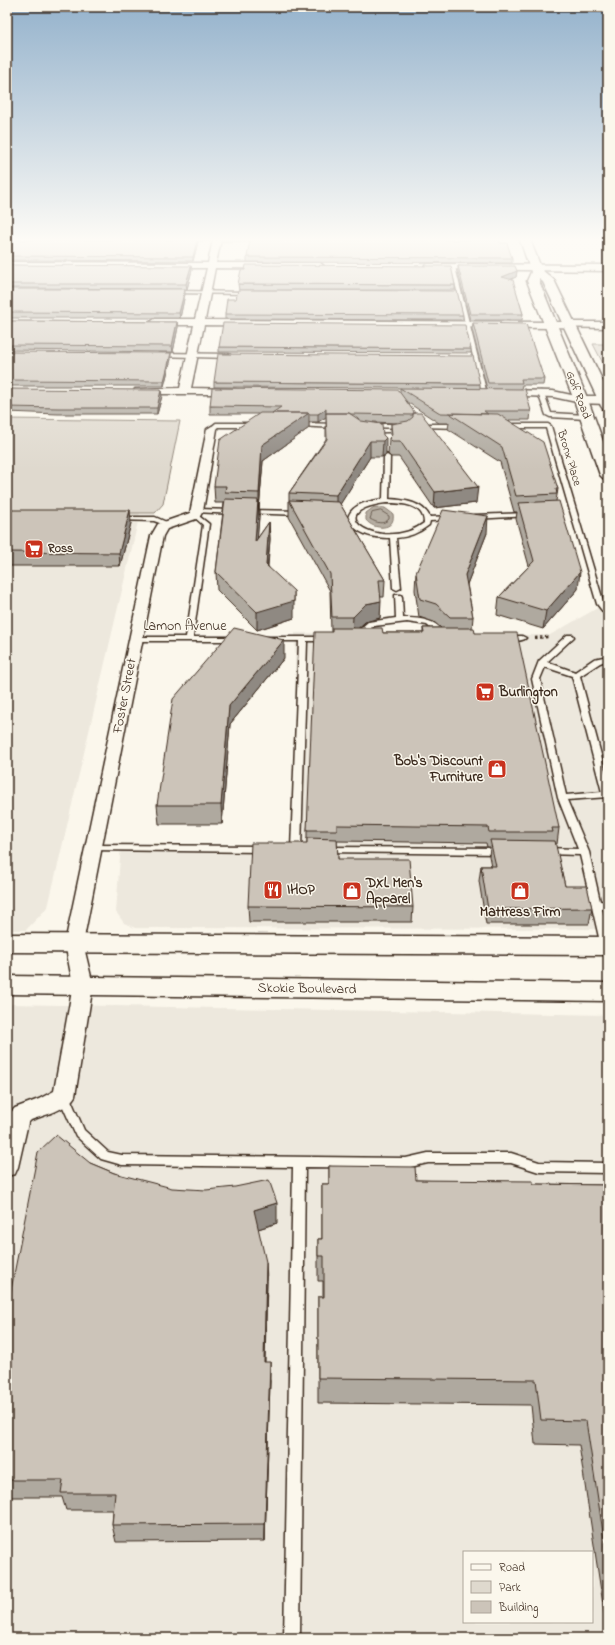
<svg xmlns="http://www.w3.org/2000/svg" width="615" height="1645" font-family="'Indie Flower',sans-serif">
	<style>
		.built { fill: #ede8dd; fill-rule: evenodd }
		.green { fill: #dfd9ce; stroke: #8d8276 }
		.water { fill: #b6aea2; stroke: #85796d }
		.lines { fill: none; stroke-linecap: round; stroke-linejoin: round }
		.shore { stroke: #6c5f53; stroke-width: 1 }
		.service-casing { stroke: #3b2a1e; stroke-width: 3 }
		.minor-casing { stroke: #3b2a1e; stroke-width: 3 }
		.tertiary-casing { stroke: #3b2a1e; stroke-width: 3 }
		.secondary-casing { stroke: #3b2a1e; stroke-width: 3 }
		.primary-casing { stroke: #3b2a1e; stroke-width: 3 }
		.path { stroke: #3b2a1e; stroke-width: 2.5; stroke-dasharray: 2.5 2.5; stroke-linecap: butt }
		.service { fill: #fbf7ec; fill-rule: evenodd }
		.minor { fill: #fbf7ec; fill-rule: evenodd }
		.tertiary { fill: #fbf7ec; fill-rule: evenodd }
		.secondary { fill: #fbf7ec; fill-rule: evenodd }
		.primary { fill: #fbf7ec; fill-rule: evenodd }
		.wall { fill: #afa99f; stroke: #3b2a1e }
		.shaded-wall { fill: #8f8982; stroke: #3b2a1e }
		.building { fill: #ccc4b9; stroke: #3b2a1e }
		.labels { text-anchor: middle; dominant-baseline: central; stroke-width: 3; stroke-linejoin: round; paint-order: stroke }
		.far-street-label { font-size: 12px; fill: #3b2a1e; stroke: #fbf7ec }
		.far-poi-label { font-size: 12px; font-weight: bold; fill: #3b2a1e; stroke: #fbf7ec; text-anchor: start }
		.street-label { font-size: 14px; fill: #3b2a1e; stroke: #fbf7ec }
		.poi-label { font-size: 14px; font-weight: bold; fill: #3b2a1e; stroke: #fbf7ec; text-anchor: start }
	</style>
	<rect width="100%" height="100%" fill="#fbf7ec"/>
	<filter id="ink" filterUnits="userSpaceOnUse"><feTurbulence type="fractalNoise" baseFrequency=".025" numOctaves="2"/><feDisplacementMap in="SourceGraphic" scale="8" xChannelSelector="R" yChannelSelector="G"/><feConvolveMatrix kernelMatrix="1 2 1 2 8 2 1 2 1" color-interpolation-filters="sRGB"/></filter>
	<g filter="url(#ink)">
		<path class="built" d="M7 513H140L48 907 26 930H7Z
			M608 602V929L135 928 124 923 116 912 121 844H295V633L550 635Z
			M7 1004 608 1015V1638H7ZM464 1552H592V1622H464Z"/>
		<path class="green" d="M593 344H608V373Z
			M7 419 180 421 163 504 155 513H7Z"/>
		<path class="water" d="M374 507 385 508 393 514C396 531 373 530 366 520V513Z"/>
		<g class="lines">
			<path class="shore" d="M381 511 389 516V519C383 525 377 523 370 519L372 513Z"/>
			<g class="service-casing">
				<path id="service" d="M173 240H264L262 241Z
					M451 266 455 267 487 394 482 393Z
					M174 291 249 292 251 293 249 294 172 293V291Z
					M160 353 229 354 232 356 229 358 158 356V354Z
					M541 391 544 393 551 413 586 415 589 417 586 419 550 417 546 415 538 393Z
					M216 423H255L258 425 255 427H218L214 430H210V428Z
					M298 423 337 424 340 426 337 428 296 426 295 425Z
					M372 424H403L406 426 403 428 370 427 369 426Z
					M420 424H461L464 426 461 428 418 427 417 426Z
					M548 424 551 426 604 604 608 608V613H604L597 604 546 428H508L505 426 508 424Z
					M402 433 405 435 404 436 389 437 390 451 387 453 384 451 383 437 373 438 370 436 373 434Z
					M387 455 390 457 389 499C405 500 422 502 430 517L451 516 454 518 451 520 430 521 429 525C419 533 409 537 396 538L401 588 397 590 393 588 390 538C373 538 357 535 348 519 350 504 370 501 383 499L384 457ZM386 503C401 503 424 504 424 523 383 554 316 512 386 503Z
					M197 509 234 510 237 512 234 514 195 512 194 511Z
					M247 510 302 511 305 513 302 515 245 513 244 512Z
					M195 513 209 524 193 637H237L241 639 237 641H133V637H186L203 525 192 515Z
					M527 513 529 514V516L474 519 471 517 474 515Z
					M118 517H155L171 524 168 526 154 521 116 520 115 519Z
					M395 595H401L402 597 403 618C425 618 434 620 449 635V639H443L427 625 407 622 374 626 360 638H354V634L368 622 396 618Z
					M567 635H573L574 637 547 662 575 672 594 659 608 656V660L600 663 580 676 608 781V797L567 800 589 852 600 901 608 902V908H602L608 933V949H602L601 946 580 855 545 854 540 851 545 848 578 849 558 798 532 679 539 661ZM545 667 572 676 602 792 566 795 540 679Z
					M503 636H522L526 638C521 642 510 641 503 640Z
					M265 637H327L331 639 327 641H307L301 849 296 852 291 849 299 641H265Z
					M94 845 262 846 267 849 262 852 91 850 89 848Z
					M325 847 500 848 505 851 500 854 322 852 320 850 322 848Z
					M64 1092 68 1093 84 1130 108 1152 122 1155 406 1158 428 1153H511L539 1162 608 1163V1173L539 1172 511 1163H428L406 1168 305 1167 300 1638H284L293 1167 122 1165 101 1159 76 1136 58 1096 60 1093Z"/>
			</g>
			<g class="minor-casing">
				<path id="minor" d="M213 240H221L216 263H320L324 266 320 269 215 268 205 320 550 322 555 325 550 328 204 325 191 388 235 389 239 390 240 392 239 394H139L134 391 135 389 180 388 194 325H155L150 322 155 319H195L207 268H7V262L208 263Z
					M428 264 608 265V271L425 269 424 267 425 265Z
					M503 390 553 391 585 398 586 400 581 403 553 397 499 395 498 393Z
					M212 426 217 429 203 511 199 518 167 529 163 536 83 943 93 985 75 1096C67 1110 45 1115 31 1120L28 1123 18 1167 15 1174 7 1176V1121L11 1112 15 1108 39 1099 54 1091 73 985 65 943 151 536 158 524 190 513 207 429Z"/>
			</g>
			<g class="tertiary-casing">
				<path id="tertiary" d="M550 322H608V328L546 327 544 325 546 323Z
					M581 396H608V404L576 403 574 400 576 397Z"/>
			</g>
			<g class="secondary-casing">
				<path id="secondary" d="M520 240H530L542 270 554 280 608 392V410L603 409 601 406 543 282 539 279V281L588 400 608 455V480L603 478 600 475 574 400 527 281 531 272Z"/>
			</g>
			<g class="primary-casing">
				<path id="primary" d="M7 934 608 937V955L7 952Z
					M7 976 608 983V1001L7 994Z"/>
			</g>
			<path class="path" d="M535 638 548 637"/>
			<use href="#service" class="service"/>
			<use href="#minor" class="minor"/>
			<use href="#tertiary" class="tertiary"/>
			<use href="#secondary" class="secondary"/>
			<use href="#primary" class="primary"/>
		</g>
		<path class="wall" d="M7 240 198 242 193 261 7 260Z
			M500 243 512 258V263L247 262V257Z
			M7 265 192 270 187 289 7 288Z
			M458 266 517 271 516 277 511 279 523 314 522 320H470L458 272Z
			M238 284 455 285V290H239Z
			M7 289 185 294 180 318H7Z
			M236 299 463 315V320L225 319V314Z
			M7 321 177 322 178 327 173 352 7 350Z
			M473 323 544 379 543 385H522L521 389 531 411 530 420H509L558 489 556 501 578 589 543 629 497 615 499 597 529 566 516 519 517 512H514L500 462 448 429 449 423H439L407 402 476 503 434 508 399 457H391L388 454 389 438 391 436V424L397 423 373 422 383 435 386 454 382 457H370L340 504 385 580 384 597H380V618L365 622 359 628 383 633H423V628H441L434 622 419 617 415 590 416 573 487 533 467 584 473 617 472 628 475 633 559 828 557 844H555L565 886 592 908 589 924H486L479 881 481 866H491L489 856 490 847H487L486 843 337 841 338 859 413 907 412 922H249L248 906 307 843V830L331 632 330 591 289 517V493L326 439V417L318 422H309V428L263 461 259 509V516L257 539 269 522 270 539 268 566 294 618 257 630 217 590 216 572 224 503H215L214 486 258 414H210V406L400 393V388L214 387V382L480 384V389H487L472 329Z
			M219 347 471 349V353L219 352Z
			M7 352 171 359 164 386H7Z
			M7 389 162 396 157 414H58L7 412Z
			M7 510 131 523 120 566H7Z
			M284 658 230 724 222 824H159L157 805Z
			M608 827V847L606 838Z
			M90 1163 114 1173 277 1223 258 1229 267 1281 265 1362 270 1381 265 1541 116 1542 112 1525 113 1510H66L62 1497H7V1304Z
			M329 1166 416 1180 533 1184 608 1185V1638L579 1445 535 1444 531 1405 318 1403V1297H323V1281H318V1239H322V1184H329Z"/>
		<path class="shaded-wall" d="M197 240 198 242 193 261V257Z
			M191 266 192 270 187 289 186 284Z
			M517 271 516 277 502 283V277Z
			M185 289V294L180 318 179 313Z
			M177 322 178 327 173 352 172 346Z
			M171 353V359L164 386V381Z
			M161 390 162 396 157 414V408Z
			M326 409V417L318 422V414Z
			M309 413V428L263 461 259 509V493L262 445Z
			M386 438V454L382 457 383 441Z
			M370 441V457L336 511V495Z
			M478 487 476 503 434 508 435 492Z
			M258 500 259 516 256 559 255 542Z
			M130 510 131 523 120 566 119 553Z
			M488 516 487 533 464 592 465 575Z
			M269 522 270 539 266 582V565Z
			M580 572 578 589 543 629 546 611Z
			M294 591V618L257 630V612Z
			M381 601 380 618 365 622 352 634 353 617 366 604Z
			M284 640V658L230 724 222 824 221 805 229 706Z
			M277 1203V1223L255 1230 254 1210Z
			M266 1262 267 1281 264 1381V1362Z
			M270 1362V1381L265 1541V1524Z"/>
		<path class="building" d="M7 240H197L193 257 7 256Z
			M250 240H499L500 243H507L512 258 247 257Z
			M7 265 191 266 186 284H7Z
			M246 265 451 266 455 285 238 284 241 270H245Z
			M458 266H515L517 271 502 277 513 280 523 314H470Z
			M7 289H185L179 313 7 312Z
			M238 290 457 291 463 315 225 314 227 299H236Z
			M7 321 177 322 172 346 7 345Z
			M223 323 465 325 471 349 219 347Z
			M473 323 526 324 544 379H521L522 383H488Z
			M7 352 171 353 164 381 7 380Z
			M218 354 473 356 480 384 214 382Z
			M212 388 398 390 415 413H413V415L351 414 349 413H326V414V409L318 414H309V413H272L281 407 210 406Z
			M400 388 525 389 531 411H484L488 414 440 413Z
			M7 389 161 390 157 408H58L7 407Z
			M260 413H309L262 445 259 493 225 492 226 486H214L220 440Z
			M326 413H349L361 421 382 424 383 435 386 438 383 441H370L336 495 289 493 327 439Z
			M413 413H421L478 487 435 492 400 441H392L389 438 392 435 391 424 408 421 413 417Z
			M449 413 498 414 543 442 558 489H556L557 494 516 496 502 447Z
			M225 499 258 500 255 542 269 522 266 565 294 591V601L257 612 216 572Z
			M289 500 339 502 385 580H379L381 601 366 604 353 617H332L330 574Z
			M559 501 580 572 546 611 499 597 534 561 518 503Z
			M7 510H130L119 553 7 552Z
			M443 510 488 516 465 575 473 617H450L436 604 420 599 416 573Z
			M234 628 284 640 229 706 221 805H157L173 699Z
			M332 628H382L383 633H424L423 628H474L475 633H517L559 828H552L553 832H489L488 827 337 825V830H307L315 632H332Z
			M307 838 337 839 338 859H409L413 907 248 906 251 843H307Z
			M490 840 555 841 565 886H587L592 908 488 909 481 866H496Z
			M56 1135 90 1163 114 1173 172 1188 206 1190 235 1187 269 1180 277 1203 254 1210 266 1262 264 1362H270L265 1524 112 1525 115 1493H61L63 1480H7V1304L9 1300 38 1152Z
			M329 1166 415 1167 416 1180 533 1181V1184L608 1185V1565L586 1421 541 1420 536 1380 318 1378V1297H324V1256H318V1239H322V1184H329Z"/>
	</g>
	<linearGradient id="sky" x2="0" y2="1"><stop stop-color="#94b2cc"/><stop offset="0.51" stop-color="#fdfbf6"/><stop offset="1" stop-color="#fdfbf6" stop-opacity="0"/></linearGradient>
	<rect width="615" height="470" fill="url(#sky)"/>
	<defs>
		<g id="supermarket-square" transform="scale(1)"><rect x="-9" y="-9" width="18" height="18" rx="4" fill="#c8321e" stroke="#fbf7ec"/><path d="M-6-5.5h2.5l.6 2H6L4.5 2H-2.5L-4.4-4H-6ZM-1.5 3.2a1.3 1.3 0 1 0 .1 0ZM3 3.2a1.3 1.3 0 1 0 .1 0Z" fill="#fff"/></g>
		<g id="shop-square" transform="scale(1)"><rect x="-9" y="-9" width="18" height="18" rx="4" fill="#c8321e" stroke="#fbf7ec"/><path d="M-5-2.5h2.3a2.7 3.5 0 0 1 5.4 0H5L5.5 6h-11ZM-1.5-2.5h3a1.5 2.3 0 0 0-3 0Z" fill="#fff"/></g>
		<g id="restaurant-square" transform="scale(1)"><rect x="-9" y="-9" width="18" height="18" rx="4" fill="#c8321e" stroke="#fbf7ec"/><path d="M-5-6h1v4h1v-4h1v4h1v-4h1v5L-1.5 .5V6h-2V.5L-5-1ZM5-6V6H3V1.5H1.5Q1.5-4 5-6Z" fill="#fff"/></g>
	</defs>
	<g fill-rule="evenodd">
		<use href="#supermarket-square" x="34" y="549"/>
		<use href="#supermarket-square" x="485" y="692"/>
		<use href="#shop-square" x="497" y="769"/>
		<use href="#restaurant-square" x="273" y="890"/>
		<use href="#shop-square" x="352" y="891"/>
		<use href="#shop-square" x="520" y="891"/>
	</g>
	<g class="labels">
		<g class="far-street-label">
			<text transform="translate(578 395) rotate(69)">Golf Road</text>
			<text transform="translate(569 458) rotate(73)">Bronx Place</text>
		</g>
		<g class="far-poi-label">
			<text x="48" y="549">Ross</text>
		</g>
		<g class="street-label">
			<text x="185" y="626">Lamon Avenue</text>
			<text transform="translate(125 696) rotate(-79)">Foster Street</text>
			<text transform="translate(307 989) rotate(1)">Skokie Boulevard</text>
		</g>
		<g class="poi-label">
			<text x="499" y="692">Burlington</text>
			<text x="483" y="761" text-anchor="end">Bob's Discount<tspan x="483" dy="16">Furniture</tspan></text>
			<text x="366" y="883">DXL Men's<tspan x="366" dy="16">Apparel</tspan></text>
			<text x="287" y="890">IHOP</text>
			<text x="520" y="912" text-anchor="middle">Mattress Firm</text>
		</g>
	</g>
	<rect width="615" height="1645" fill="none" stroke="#fbf7ec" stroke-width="24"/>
	<rect x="12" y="12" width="591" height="1621" fill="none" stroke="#3b2a1e" stroke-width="1.5" filter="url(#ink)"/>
	<rect x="463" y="1551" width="130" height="72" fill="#fbf7ec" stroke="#aea59a"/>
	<rect x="471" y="1564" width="20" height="6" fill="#fbf7ec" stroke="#aea59a"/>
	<text x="499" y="1571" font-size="12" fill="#3b2a1e">Road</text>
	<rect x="471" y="1581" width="20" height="12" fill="#dfd9ce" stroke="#aea59a"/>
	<text x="499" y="1591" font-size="12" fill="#3b2a1e">Park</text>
	<rect x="471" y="1601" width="20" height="12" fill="#ccc4b9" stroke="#aea59a"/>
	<text x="499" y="1611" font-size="12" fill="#3b2a1e">Building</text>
</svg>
